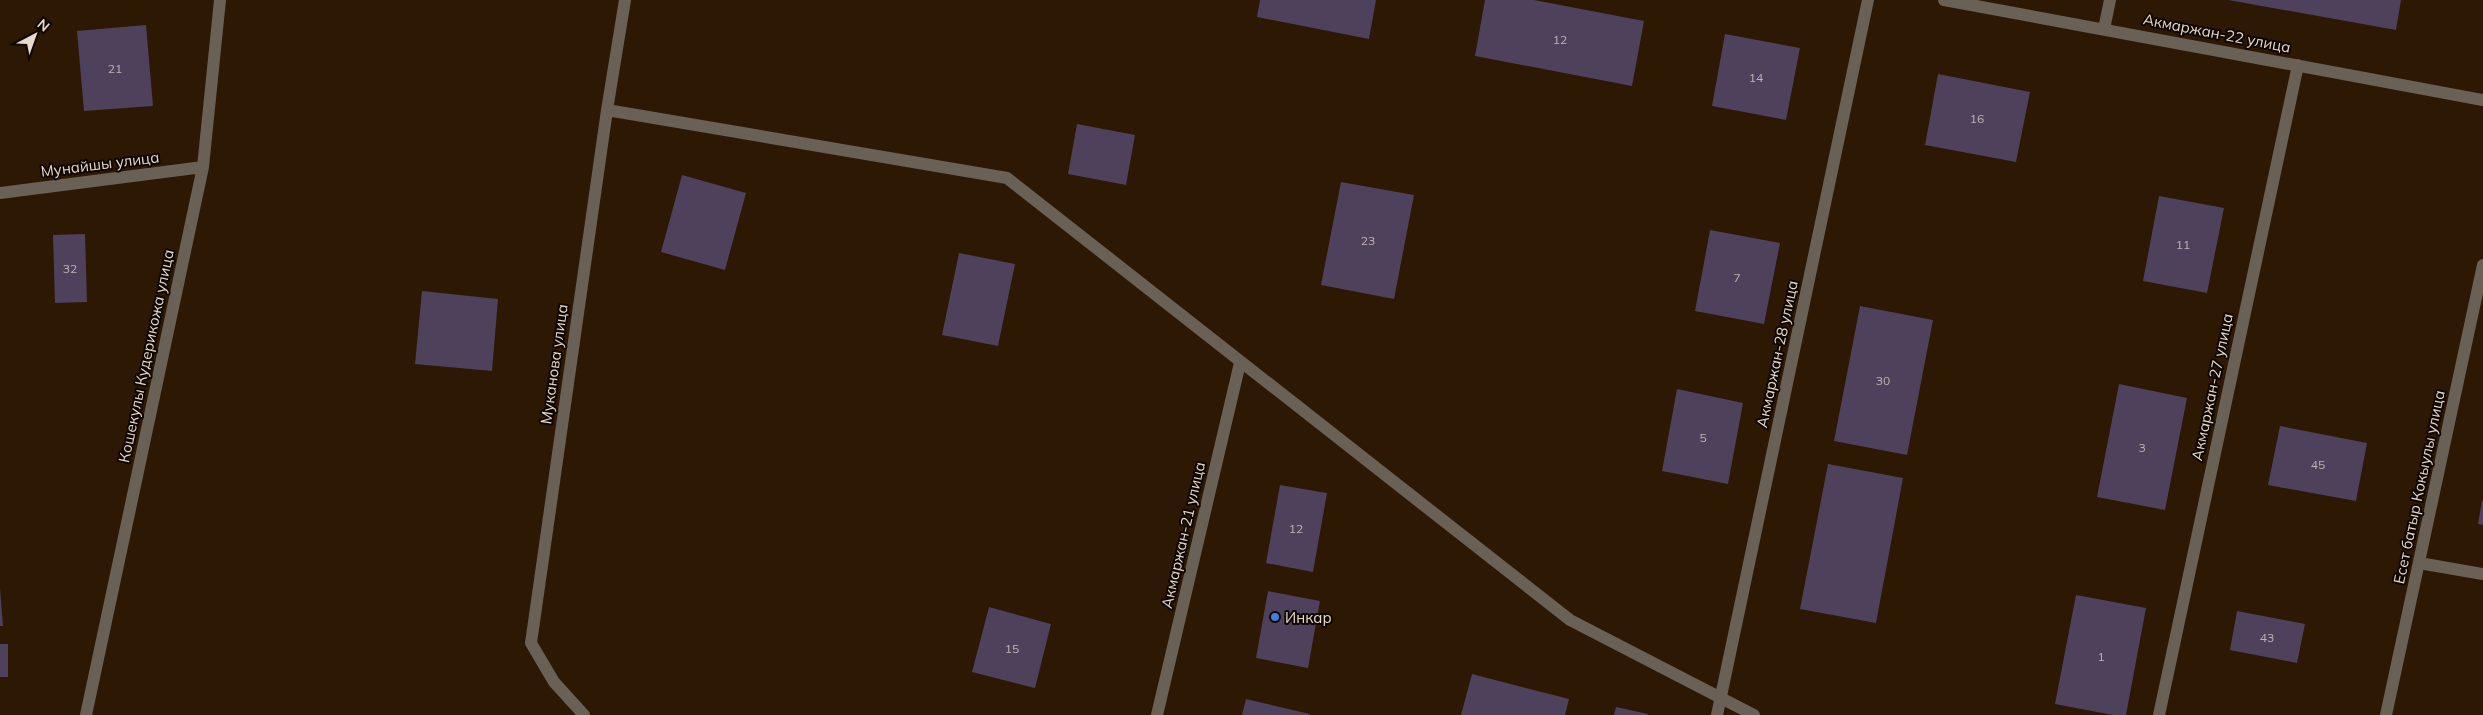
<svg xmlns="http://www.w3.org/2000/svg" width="2483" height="715" font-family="Mulish,sans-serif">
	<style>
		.building { fill: #4d415c }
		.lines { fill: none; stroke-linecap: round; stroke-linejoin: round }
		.service { stroke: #696056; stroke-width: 12 }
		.minor { stroke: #696056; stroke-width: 12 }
		.shop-dot { fill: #3f7fe0; stroke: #0e0601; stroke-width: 2 }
		.labels { text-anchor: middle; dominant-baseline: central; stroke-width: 4; stroke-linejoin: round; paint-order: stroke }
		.number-label { font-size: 12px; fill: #c1b3b1 }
		.street-label { font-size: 15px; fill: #e8d9cd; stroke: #0e0601 }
		.poi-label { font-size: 15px; fill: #e8d9cd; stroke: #0e0601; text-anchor: start }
	</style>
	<rect width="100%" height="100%" fill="#2d1804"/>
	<path class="building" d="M1260 0H1376L1369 39 1257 17Z
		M1485 0H1534L1644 21 1632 86 1475 56Z
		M2228 0H2401L2396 30Z
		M146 25 153 106 84 111 77 31Z
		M1725 34 1800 48 1786 120 1712 106Z
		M1938 74 2030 92 2016 162 1925 145Z
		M1077 124 1135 135 1126 185 1068 174Z
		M682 175 746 193 725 270 661 252Z
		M1341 182 1414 195 1394 299 1321 285Z
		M2159 196 2224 208 2207 293 2143 281Z
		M1710 230 1780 243 1764 324 1695 311Z
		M85 234 87 302 55 303 53 235Z
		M959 253 1015 264 998 346 942 335Z
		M422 291 498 299 492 371 415 364Z
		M1860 306 1933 320 1907 455 1834 441Z
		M2119 384 2187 398 2165 510 2097 497Z
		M1677 389 1743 403 1728 484 1662 471Z
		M2280 426 2367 443 2356 501 2268 485Z
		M1828 464 1903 478 1876 623 1800 609Z
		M1280 485 1327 493 1313 572 1266 563Z
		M2482 501H2483V525L2478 524Z
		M0 588 3 626H0Z
		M1268 591 1320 601 1308 668 1256 658Z
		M2076 595 2146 608 2126 715H2113L2055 704Z
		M989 607 1051 624 1035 688 972 672Z
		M2237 611 2305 624 2297 663 2230 650Z
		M0 644H8V677H0Z
		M1472 674 1569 699 1565 715H1461Z
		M1246 699 1310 714V715H1242Z
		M1616 707 1648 714V715H1614Z"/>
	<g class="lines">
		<path class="service" d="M2104 29 2110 0"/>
		<path class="minor" d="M1944 0 2483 100
			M607 110 1007 178 1570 620 1754 715
			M0 193 203 167
			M2419 563 2483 574
			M86 715 203 167 220 0
			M584 715 554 682 531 643 607 110 625 0
			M1157 715 1240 363
			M1717 715 1868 0
			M2159 715 2298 65
			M2386 715 2483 265"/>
	</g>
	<circle class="shop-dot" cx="1275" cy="617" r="5"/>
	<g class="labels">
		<g class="number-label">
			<text x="1560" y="39">12</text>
			<text x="115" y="68">21</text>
			<text x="1756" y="77">14</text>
			<text x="1977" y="118">16</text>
			<text x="1368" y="240">23</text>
			<text x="2183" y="244">11</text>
			<text x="70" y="268">32</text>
			<text x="1737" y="277">7</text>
			<text x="1883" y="380">30</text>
			<text x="1703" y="437">5</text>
			<text x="2142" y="447">3</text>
			<text x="2318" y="464">45</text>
			<text x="1296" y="528">12</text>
			<text x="2267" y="637">43</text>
			<text x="1012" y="648">15</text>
			<text x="2101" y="656">1</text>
		</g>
		<g class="street-label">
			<text transform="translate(2217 33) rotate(11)">Акмаржан-22 улица</text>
			<text transform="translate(100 164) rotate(-7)">Мунайшы улица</text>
			<text transform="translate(1777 354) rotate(-78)">Акмаржан-28 улица</text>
			<text transform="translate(146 356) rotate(-78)">Кошекулы Кудерикожа улица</text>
			<text transform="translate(554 364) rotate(-82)">Муканова улица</text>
			<text transform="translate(2212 387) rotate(-78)">Акмаржан-27 улица</text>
			<text transform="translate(2419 487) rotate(-78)">Есет батыр Кокыулы улица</text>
			<text transform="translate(1183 535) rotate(-77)">Акмаржан-21 улица</text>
		</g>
		<g class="poi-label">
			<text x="1285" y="617">Инкар</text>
		</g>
	</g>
	<g transform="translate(35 35) rotate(41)" stroke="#0e0601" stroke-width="4" paint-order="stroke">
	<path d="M0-4L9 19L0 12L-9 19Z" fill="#e8d9cd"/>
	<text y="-8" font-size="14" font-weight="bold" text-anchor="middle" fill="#e8d9cd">N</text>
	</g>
</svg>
